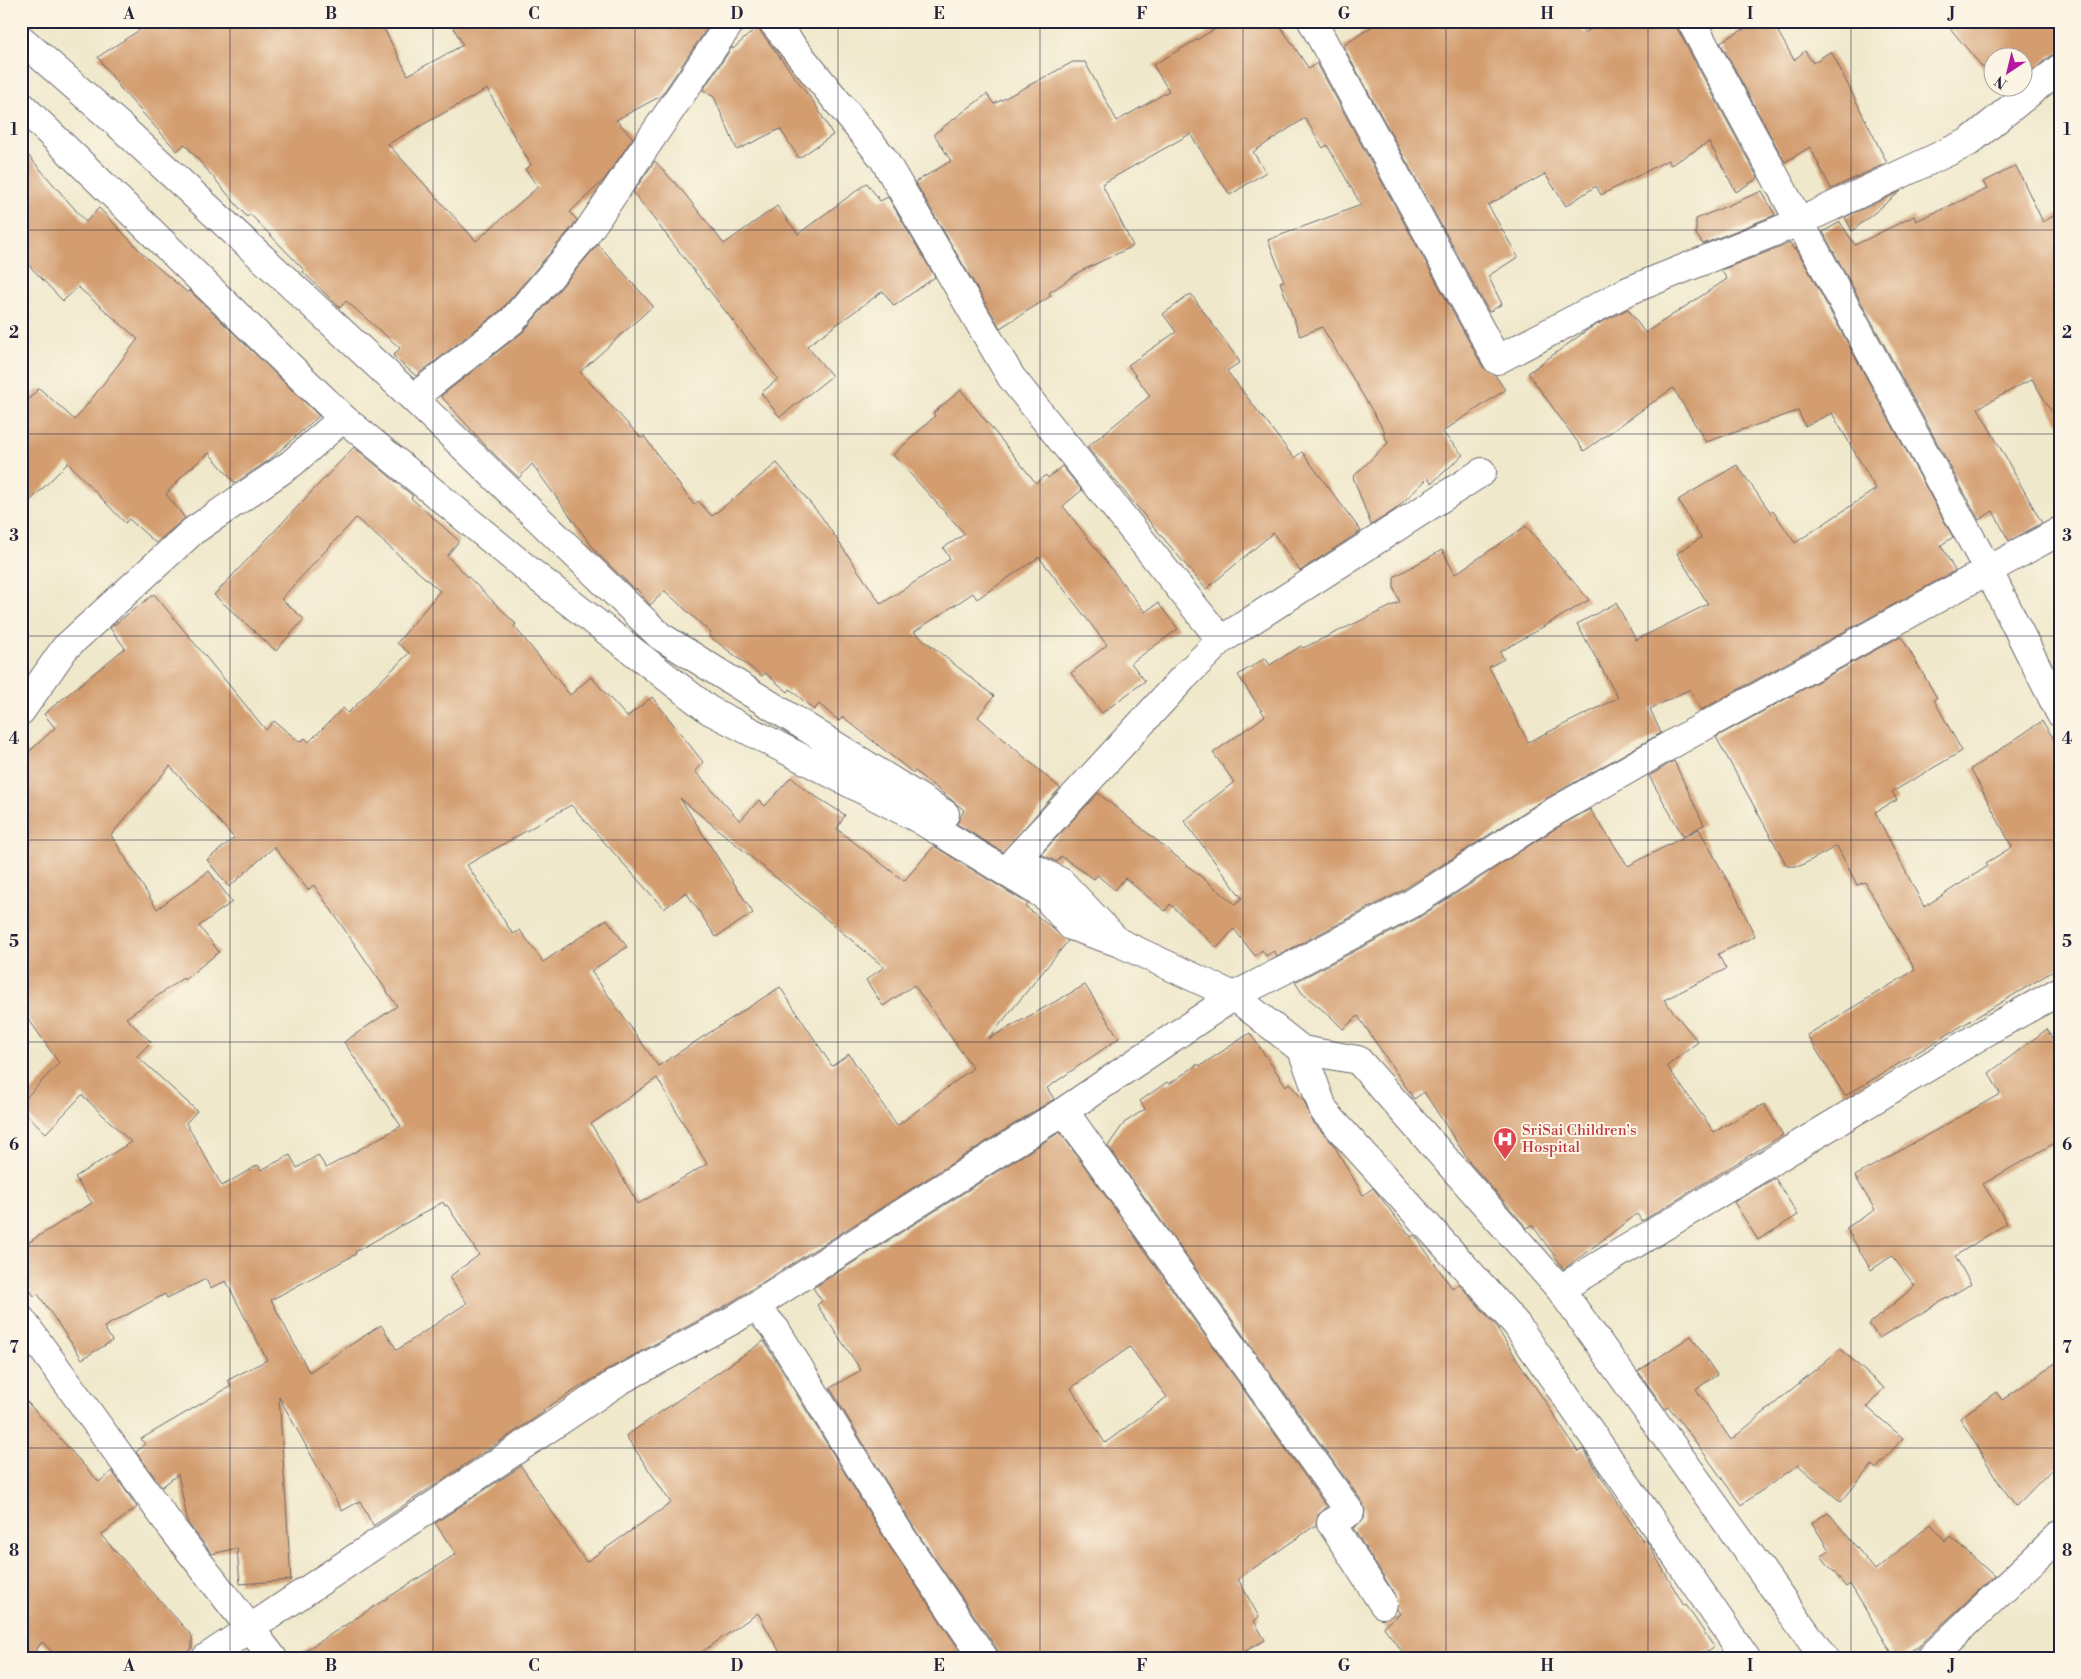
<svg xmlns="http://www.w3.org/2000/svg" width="2081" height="1679" font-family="'Libre Bodoni',serif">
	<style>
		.building { fill: #d39d6f; fill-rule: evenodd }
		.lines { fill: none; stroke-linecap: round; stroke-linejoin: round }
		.minor-casing { stroke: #6a676d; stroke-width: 30 }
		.major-casing { stroke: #6a676d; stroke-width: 30 }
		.minor { stroke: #fff; stroke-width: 28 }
		.major { stroke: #fff; stroke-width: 28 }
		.grid { fill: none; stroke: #22223b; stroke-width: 1; stroke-opacity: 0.55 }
		.labels { text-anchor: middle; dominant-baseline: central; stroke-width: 4; stroke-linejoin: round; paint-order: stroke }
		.health-label { font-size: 15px; fill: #be3a42; stroke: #fcf5e5; text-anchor: start }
		.neatline { fill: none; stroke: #22223b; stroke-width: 2 }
		.grid-label { font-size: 16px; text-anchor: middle; font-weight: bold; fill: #22223b }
	</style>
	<rect width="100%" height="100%" fill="#fcf5e5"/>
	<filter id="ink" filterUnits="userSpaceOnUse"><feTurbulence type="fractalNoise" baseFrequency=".02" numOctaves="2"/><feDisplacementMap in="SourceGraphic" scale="10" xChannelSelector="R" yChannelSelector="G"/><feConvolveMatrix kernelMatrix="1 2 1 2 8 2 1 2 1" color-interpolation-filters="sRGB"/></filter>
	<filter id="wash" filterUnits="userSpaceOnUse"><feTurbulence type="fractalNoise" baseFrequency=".0096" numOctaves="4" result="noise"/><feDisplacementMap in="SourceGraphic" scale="20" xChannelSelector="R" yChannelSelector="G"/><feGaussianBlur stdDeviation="1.12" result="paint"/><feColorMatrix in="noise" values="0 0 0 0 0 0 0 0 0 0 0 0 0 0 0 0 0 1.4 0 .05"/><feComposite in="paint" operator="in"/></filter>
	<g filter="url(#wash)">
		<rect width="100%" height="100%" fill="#efe8cb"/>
		<g id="blocks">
			<path class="building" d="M153 21H380L408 75 463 45 450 21H702L708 27 661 96 616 120 633 138 604 180 570 212 577 220 572 227 501 310 416 376 393 356 400 348 346 301 340 308 303 272 304 270 250 214 247 217 185 144 177 151 121 89 98 57ZM487 89 531 165 525 169 538 187 476 241 388 144Z
				M1229 21H1277L1309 69 1317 63 1483 367 1495 375 1505 390 1442 432 1463 455 1432 483 1428 478 1396 509 1371 525 1353 477 1388 443 1383 433 1385 432 1322 327 1300 336 1280 282 1284 281 1268 240 1361 205 1327 145 1323 148 1305 118 1253 152 1266 172 1230 195 1190 134 1102 184 1133 246 1079 272 1049 293 1051 296 1000 328 915 182 951 161 934 134 987 94 994 104 1073 62H1085L1117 121 1169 91 1153 65Z
				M1380 21H1578L1584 33 1606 21H1673L1758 178 1736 192 1709 142 1671 165 1668 160 1601 195 1596 186 1566 206 1545 174 1488 205 1518 257 1488 276 1502 304 1489 312 1343 46Z
				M1759 21H1772L1794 60 1805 51 1813 63 1831 51 1887 163 1831 189 1810 147 1785 162 1720 42Z
				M1944 21H2060V53L2050 56 2024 78V58H1994V81Z
				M757 27 815 104 833 135 799 158 780 129 737 150 714 97 703 90 732 47 733 49Z
				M21 147 86 222 99 208 148 259 188 293 189 290 319 416 268 461 235 483 209 453 185 473 166 494 185 518 156 543 129 519 125 523 68 463 21 510V408L39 388 75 420 138 339 78 287 63 301 21 257Z
				M655 161 684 193 724 244 777 206 798 234 867 183 880 201 888 197 935 277 894 306 883 291 807 346 832 376 780 417 761 393 778 379 633 192Z
				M2016 166 2043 222 2060 212V426L2032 379 1978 408 2042 523 2009 541 1993 511 1979 520 1823 232 1840 222 1855 245 1914 216 1916 221 1987 189 1983 182Z
				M1762 191 1775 215 1703 244 1696 234V219Z
				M1901 191 1852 231 1845 217Z
				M1790 243 1794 250 1796 248 1953 537 1941 545 1955 571 1701 710 1690 689 1650 709 1661 733 1537 804 1403 890 1277 956 1274 951 1266 956 1262 950 1255 956 1234 929 1217 948 1170 904 1165 911 1125 878 1115 890 1097 875 1094 879 1061 856 1057 862 1041 854 1098 793 1235 904 1242 898 1184 821 1234 782 1213 753 1265 716 1238 675 1265 658 1270 665 1301 646 1303 648 1400 602 1394 589V577L1442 550 1455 574 1526 526 1589 600 1500 652 1504 659 1489 667 1528 742 1618 698 1577 624 1616 603 1636 640 1708 604 1677 553 1701 538 1678 500 1737 465 1771 513 1773 511 1795 543 1876 489 1832 413 1805 426 1798 411 1706 442 1673 388 1584 451 1528 373 1590 328 1628 309 1645 333 1727 279 1721 270Z
				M598 244 653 306 580 372 641 438 644 436 694 505 698 501 712 516 777 463 821 516 881 604 950 559 943 548 965 534 893 455 935 416 933 413 961 390 1036 483 1046 475 1048 478 1062 466 1082 490 1063 506 1145 612 1158 603 1178 629 1131 663 1145 681 1102 713 1071 673 1107 645 1039 557 977 599 973 593 914 632 994 696 978 717 1060 788 1003 852 957 824 964 810 915 771 913 773 843 717 839 721 819 704 814 710 790 689 788 692 765 673 762 676 709 636 711 633 665 591 650 605 636 588 635 590 597 553 532 464 519 478 486 446 441 396 524 331Z
				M1191 294 1240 362 1227 371 1294 458 1302 452 1361 531 1300 571 1273 533 1206 589 1087 447 1150 396 1128 365 1176 332 1163 314Z
				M354 447 413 496 411 498 459 541 447 556 516 624 514 626 570 695 591 677 627 717 652 697 703 762 695 771 740 821 759 800 765 806 791 777 804 789 845 815 837 829 904 881 934 846 1028 904 1026 907 1068 941 988 1039 1085 985 1119 1038 1047 1088 1054 1099 725 1306 612 1367 543 1410 544 1412 373 1526 360 1501 342 1511 279 1397 291 1580 240 1584 237 1548 212 1554 188 1523 178 1474 162 1487 136 1452 145 1444 141 1439 231 1386 228 1380 267 1360 226 1281 210 1288 206 1279 167 1298 165 1294 104 1327 112 1341 82 1359 38 1294 34 1296 21 1276V1247L92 1203 75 1177 131 1142 82 1095 46 1133 21 1109V1103L59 1063 21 1008V759L55 728 44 714 125 648 110 628 154 594 266 730 274 721 300 742 305 738 309 742 343 708 348 713 409 653 397 643 440 591 356 518 281 599 304 619 276 651 214 595ZM170 766 234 838 207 860 229 887 274 847 308 890 314 885 397 1006 344 1042 401 1126 326 1168 318 1155 297 1168 290 1155 261 1170 258 1165 222 1186 186 1123 197 1111 137 1056 151 1042 126 1018 183 978 184 980 219 952 199 926 232 902 209 871 157 909 111 835ZM680 798 884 967 866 980 883 1006 914 985 973 1068 897 1126 849 1054 832 1066 780 987 658 1066 591 971 627 947 607 919 543 962 520 930 513 934 467 865 571 805 664 909 686 892 716 937 753 913ZM657 1078 707 1164 638 1204 591 1124ZM443 1202 445 1206 447 1205 479 1255 449 1277 467 1303 397 1350 381 1325 309 1372 271 1300 356 1254 355 1252Z
				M1901 636 1937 698 1934 700 1962 751 1892 792 1897 800 1875 812 1924 907 1988 866 1986 863 2012 847 1971 769 2042 721 2060 748V967L1845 1096 1807 1035 1915 970 1865 882 1857 885 1837 846 1800 866H1787L1716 737Z
				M1674 761 1704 825 1683 836 1649 776Z
				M1590 809 1628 866 1699 829 1737 898 1755 936 1718 954 1726 969 1664 1000 1698 1042 1667 1066 1714 1132 1764 1104 1783 1135 1642 1221 1637 1214 1564 1269 1532 1225 1527 1228 1471 1164 1424 1092 1414 1099 1358 1016 1343 1029 1331 1017 1302 993 1295 982 1418 918 1553 830Z
				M2047 1029 2060 1053V1140L1983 1184 2007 1223 1955 1256 1971 1284 1879 1338 1869 1324 1915 1286 1892 1256 1871 1270 1846 1228 1875 1210 1855 1176 2000 1094 1989 1073Z
				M1250 1033 1286 1086 1289 1083 1304 1101 1312 1121 1333 1144 1363 1195 1373 1188 1411 1237 1414 1235 1416 1237 1452 1288 1459 1284 1499 1329 1498 1330 1578 1452 1583 1449 1643 1541 1646 1540 1684 1606 1686 1605 1714 1647 1698 1658H1407L1383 1626 1400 1614 1397 1609 1396 1596 1353 1528 1364 1519 1365 1510 1363 1503 1108 1146 1124 1123 1145 1109 1140 1101 1167 1082 1169 1084 1198 1064 1200 1066Z
				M1060 1132 1327 1507 1318 1515 1316 1525 1238 1579 1259 1617 1254 1621 1265 1640 1233 1658H999L997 1649 916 1531 830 1388 861 1370 817 1305 822 1301 813 1288ZM1130 1347 1167 1397 1105 1443 1071 1388Z
				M1775 1178 1798 1215 1758 1240 1734 1202Z
				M1691 1336 1717 1375 1696 1389 1731 1440 1840 1349 1884 1388 1867 1407 1903 1438 1876 1469 1872 1465 1841 1502 1798 1465 1741 1505 1695 1441 1669 1407 1665 1409 1638 1371Z
				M764 1341 890 1547 965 1658H783L758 1613 693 1658H294L456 1554 435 1523 521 1466 586 1562 671 1503 626 1436Z
				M2060 1360V1461L2016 1506 1999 1483 1960 1418 1996 1392 2002 1400Z
				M21 1395 99 1482 112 1471 137 1507 101 1535 192 1636V1648L181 1658H59L42 1642 30 1658H21Z
				M1828 1512 1875 1570 1931 1524 1945 1541 1950 1536 1994 1576 1919 1646 1899 1658H1895L1850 1584 1846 1587 1821 1556 1829 1550 1812 1523Z"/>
		</g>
	</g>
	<g filter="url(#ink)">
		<use href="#blocks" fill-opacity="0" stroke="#6a676d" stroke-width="1"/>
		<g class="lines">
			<g class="minor-casing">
				<path id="minor" d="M772 21 883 158 1011 377 1221 640 1482 472
					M1312 21 1497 360 1628 291 1799 222 1969 142 2060 68
					M1691 21 1988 570 2060 713
					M413 398 512 321 584 237 731 21
					M21 711 65 648 193 531 291 464 343 418
					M1016 859 1183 678 1221 640
					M1064 1111 1350 1512 1331 1523 1383 1604
					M1560 1289 1996 1026 2060 991
					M755 1306 776 1330 903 1539 984 1658
					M21 1319 172 1528 273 1658
					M206 1658 619 1381 733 1320 1064 1111 1234 996 1411 904 1545 817 1681 739 2060 531
					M1930 1658 2060 1535"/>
			</g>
			<g class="major-casing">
				<path id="major" d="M21 39 119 125 413 398 660 636 945 814
					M21 105 343 418 532 573 709 710 919 819 1045 896 1071 926 1120 943 1234 996 1302 1050 1358 1060 1560 1289 1824 1658
					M1020 861 1061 882 1115 939
					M1302 1050 1324 1111 1516 1324 1746 1658"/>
			</g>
			<use href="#minor" class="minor"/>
			<use href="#major" class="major"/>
		</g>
	</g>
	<path class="grid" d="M230 21V1658M433 21V1658M635 21V1658M838 21V1658M1040 21V1658M1243 21V1658M1446 21V1658M1648 21V1658M1851 21V1658M21 230H2060M21 434H2060M21 636H2060M21 840H2060M21 1042H2060M21 1246H2060M21 1448H2060"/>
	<defs>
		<g id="hospital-pin" transform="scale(1.25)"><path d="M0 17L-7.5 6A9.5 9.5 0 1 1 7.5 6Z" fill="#e0444e" stroke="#fcf5e5"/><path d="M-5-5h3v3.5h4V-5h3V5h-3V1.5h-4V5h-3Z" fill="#fff"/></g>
	</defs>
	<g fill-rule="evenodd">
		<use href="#hospital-pin" x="1505" y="1139"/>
	</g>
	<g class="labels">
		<g class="health-label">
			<text x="1522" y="1130">SriSai Children's<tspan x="1522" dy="17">Hospital</tspan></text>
		</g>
	</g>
	<rect width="2081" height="1679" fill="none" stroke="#fcf5e5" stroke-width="55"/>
	<g transform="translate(2008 72) rotate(215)"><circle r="24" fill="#fcf5e5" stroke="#a5a1a1"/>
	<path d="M0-4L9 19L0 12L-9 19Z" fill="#b5179e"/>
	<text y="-8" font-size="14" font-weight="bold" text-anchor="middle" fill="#22223b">N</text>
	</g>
	<rect x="28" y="28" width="2026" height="1624" class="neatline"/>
	<g class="grid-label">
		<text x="129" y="19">A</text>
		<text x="331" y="19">B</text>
		<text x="534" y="19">C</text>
		<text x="737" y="19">D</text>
		<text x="939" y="19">E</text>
		<text x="1142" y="19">F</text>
		<text x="1344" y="19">G</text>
		<text x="1547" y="19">H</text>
		<text x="1750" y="19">I</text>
		<text x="1952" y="19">J</text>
		<text x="14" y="135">1</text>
		<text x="2067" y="135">1</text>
		<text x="14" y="338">2</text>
		<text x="2067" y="338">2</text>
		<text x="14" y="541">3</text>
		<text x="2067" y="541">3</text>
		<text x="14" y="744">4</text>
		<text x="2067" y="744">4</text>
		<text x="14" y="947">5</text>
		<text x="2067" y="947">5</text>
		<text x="14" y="1150">6</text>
		<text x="2067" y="1150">6</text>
		<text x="14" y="1353">7</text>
		<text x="2067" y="1353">7</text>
		<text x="14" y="1556">8</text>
		<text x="2067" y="1556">8</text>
		<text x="129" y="1671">A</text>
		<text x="331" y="1671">B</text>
		<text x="534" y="1671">C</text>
		<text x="737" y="1671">D</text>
		<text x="939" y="1671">E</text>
		<text x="1142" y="1671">F</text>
		<text x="1344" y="1671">G</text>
		<text x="1547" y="1671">H</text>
		<text x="1750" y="1671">I</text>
		<text x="1952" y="1671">J</text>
	</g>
</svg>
